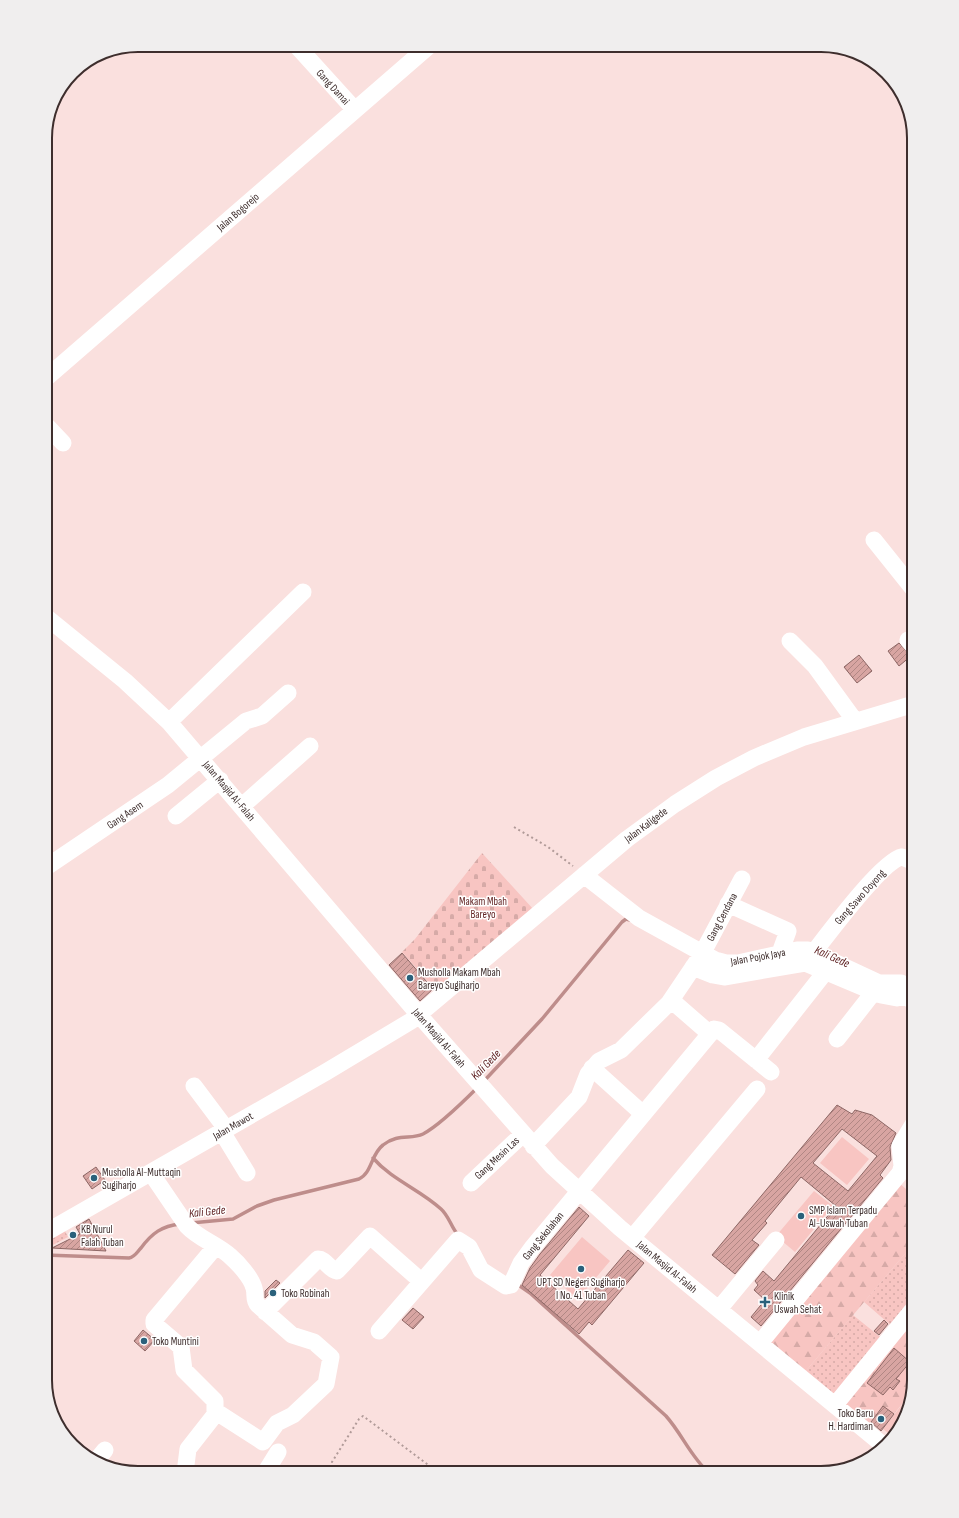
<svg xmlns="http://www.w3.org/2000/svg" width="959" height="1518" font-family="'Sofia Sans Condensed',sans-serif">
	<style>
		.grass { fill: url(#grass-dots) }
		.forest { fill: url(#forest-firs) }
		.cemetery { fill: url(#cemetery-stones) }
		.garden { fill: #f8c5c2 }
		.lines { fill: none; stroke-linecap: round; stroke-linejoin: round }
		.stream { stroke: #be8d8b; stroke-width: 3.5 }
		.building { fill: url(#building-hatch); stroke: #8d6765; fill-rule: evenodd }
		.path { stroke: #b09a98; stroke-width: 2; stroke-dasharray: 2 3; stroke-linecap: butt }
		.minor { stroke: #fff; stroke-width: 17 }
		.poi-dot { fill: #2a617b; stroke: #fff; stroke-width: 1.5 }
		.labels { text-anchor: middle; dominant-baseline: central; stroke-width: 3; stroke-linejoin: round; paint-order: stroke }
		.street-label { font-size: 11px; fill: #3e2e2d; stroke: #fff }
		.park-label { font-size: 11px; fill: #652727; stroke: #fff }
		.poi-label { font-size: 11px; fill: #3e2e2d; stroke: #fff; text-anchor: start }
		.water-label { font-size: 12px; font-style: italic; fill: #5f2223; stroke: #fff }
		.rim { fill: none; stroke: #3e2e2d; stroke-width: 2 }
	</style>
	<defs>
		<pattern id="grass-dots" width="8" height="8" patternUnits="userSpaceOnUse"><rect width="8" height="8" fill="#f8c5c2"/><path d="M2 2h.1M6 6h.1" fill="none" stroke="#d6aaa7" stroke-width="1.8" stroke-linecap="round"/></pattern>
		<pattern id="forest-firs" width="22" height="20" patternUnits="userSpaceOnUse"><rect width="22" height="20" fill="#f8c5c2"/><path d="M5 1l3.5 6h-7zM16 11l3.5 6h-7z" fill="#d6aaa7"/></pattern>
		<pattern id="cemetery-stones" width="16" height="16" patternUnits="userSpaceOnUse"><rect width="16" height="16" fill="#f8c5c2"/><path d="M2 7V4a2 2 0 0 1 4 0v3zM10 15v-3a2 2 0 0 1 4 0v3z" fill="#d6aaa7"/></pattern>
		<pattern id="building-hatch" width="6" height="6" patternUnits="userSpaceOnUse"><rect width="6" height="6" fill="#d8a5a2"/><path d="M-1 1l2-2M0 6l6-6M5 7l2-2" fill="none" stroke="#b18784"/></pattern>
	</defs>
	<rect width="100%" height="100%" fill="#fae0de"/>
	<path class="grass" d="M64 1229 68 1237 49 1247 45 1240Z
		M914 1243V1314L841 1402 805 1372 853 1315 884 1340 894 1328 864 1302Z"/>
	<path class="forest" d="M898 1182 914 1196V1243L805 1372 768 1341Z
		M914 1314V1381L911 1393 894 1414 883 1406 868 1425 841 1402Z"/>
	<path class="cemetery" d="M482 853 534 910 437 992 402 952 415 939Z"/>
	<path class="garden" d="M842 1137 869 1159 847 1185 820 1163Z
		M814 1191 833 1206 795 1252 776 1236Z
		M582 1237 610 1261 578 1299 550 1275Z
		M911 1393 901 1427 892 1436 883 1429Z"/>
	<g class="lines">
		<path class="stream" d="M484 1081 542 1019 622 922 626 919 630 920
			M373 1158C392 1180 419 1189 441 1209 449 1216 451 1227 458 1235
			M191 1223 233 1219 257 1206 274 1200 359 1179C372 1173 371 1154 383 1145 398 1133 411 1140 423 1134 440 1125 463 1102 477 1088
			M45 1255 129 1258C135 1257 137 1252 141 1248 152 1233 162 1226 180 1224
			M517 1284 530 1293 666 1416C682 1434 691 1457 709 1473"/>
	</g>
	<path class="building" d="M899 643 911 656 899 666 888 651Z
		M859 655 872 671 857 683 844 667Z
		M402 953 433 989 420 1001 389 965Z
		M837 1105 852 1114 855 1110 872 1115 896 1133 890 1147 891 1160 880 1175 883 1178 761 1326 751 1317 765 1300 754 1290 758 1285 755 1281 763 1271 774 1281 836 1206 801 1177 765 1221 767 1223 752 1240 759 1245 735 1274 712 1255ZM842 1129 877 1156 848 1191 813 1163Z
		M96 1167 105 1180 92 1189 83 1176Z
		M579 1207 589 1216 540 1275 578 1309 628 1250 644 1263 592 1325 589 1322 579 1334 522 1285 530 1268 540 1254Z
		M89 1219 106 1251 52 1248 80 1234 76 1227Z
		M276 1280 280 1283 265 1298V1291Z
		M413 1308 424 1317 413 1329 402 1320Z
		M884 1320 888 1324 879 1335 874 1331Z
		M143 1330 155 1340 145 1351 134 1341Z
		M894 1348 910 1362 896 1379 900 1381 893 1390 890 1387 883 1395 867 1383Z
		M883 1406 894 1414 881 1431 871 1422Z"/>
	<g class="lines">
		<path class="path" d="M514 827 548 847 573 866
			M341 1473 332 1467V1462L359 1419 363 1416 439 1473"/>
		<path class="minor" d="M296 45 355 110
			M45 379 430 45
			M45 424 63 443
			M874 540 914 590
			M45 616 125 681 169 722 419 1015 552 1166 620 1228 883 1445
			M908 640 914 647
			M790 641 815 666 855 721
			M169 722 303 592
			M242 806 310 746
			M176 816 220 780
			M45 868 168 785 246 721 262 716 288 693
			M584 875 639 918 715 960 726 963H738L797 950H808L879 983H901L914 1004
			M728 904 788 931 780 953
			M814 952C828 934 883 860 902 857L914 862
			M693 967 713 975 724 977 805 963 881 995 897 998 908 996
			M671 1000 709 1033
			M837 1039 873 993
			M756 1060 826 971
			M592 1068 643 1114
			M194 1086 227 1130
			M222 1132 247 1173
			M533 1146 579 1097 588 1074 599 1061 621 1050 669 1003 702 954 742 879
			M151 1173 187 1226C199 1239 217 1244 230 1256 238 1263 251 1277 254 1288 256 1294 253 1300 258 1305L292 1335 314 1342 331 1357 326 1384 293 1415 277 1423 263 1442 215 1411V1401L184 1370 181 1347 154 1324V1320L216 1246
			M471 1183 523 1134
			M45 1233 326 1072 411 1021 627 839 675 804 716 778 754 758 804 737 914 704
			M632 1238 757 1089
			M719 1309 776 1240
			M265 1312 318 1259C326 1259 329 1270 337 1271L370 1236 421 1281
			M379 1331 458 1240 469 1247 481 1270 506 1286 511 1285 521 1263 532 1248 714 1029 719 1030 771 1072
			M760 1343 900 1173 902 1166 900 1146 914 1123
			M835 1405 914 1308
			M96 1461 105 1450
			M185 1473 188 1449 217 1412
			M265 1473 278 1452"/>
	</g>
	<g class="poi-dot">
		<circle cx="410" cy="978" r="4"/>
		<circle cx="94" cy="1178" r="4"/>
		<circle cx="801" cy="1216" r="4"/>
		<circle cx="73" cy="1235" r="4"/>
		<circle cx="581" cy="1269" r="4"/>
		<circle cx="273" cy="1293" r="4"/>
		<path d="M763 1296h4v4h4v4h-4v4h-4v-4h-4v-4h4z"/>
		<circle cx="144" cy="1341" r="4"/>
		<circle cx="881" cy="1419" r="4"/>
	</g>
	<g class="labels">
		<g class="street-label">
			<text transform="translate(333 87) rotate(48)">Gang Damai</text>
			<text transform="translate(238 212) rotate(-41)">Jalan Bogorejo</text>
			<text transform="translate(229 791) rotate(50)">Jalan Masjid Al-Falah</text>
			<text transform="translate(125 815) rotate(-34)">Gang Asem</text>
			<text transform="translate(646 825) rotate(-37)">Jalan Kaligede</text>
			<text transform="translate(860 897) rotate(-48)">Gang Sawo Doyong</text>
			<text transform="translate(722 917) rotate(-62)">Gang Cendana</text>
			<text transform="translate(758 957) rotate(-10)">Jalan Pojok Jaya</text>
			<text transform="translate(439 1038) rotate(49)">Jalan Masjid Al-Falah</text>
			<text transform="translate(233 1126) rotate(-30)">Jalan Mawot</text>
			<text transform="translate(497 1158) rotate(-43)">Gang Mesin Las</text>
			<text transform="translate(543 1236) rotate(-51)">Gang Sekolahan</text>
			<text transform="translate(667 1267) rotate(40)">Jalan Masjid Al-Falah</text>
		</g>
		<g class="park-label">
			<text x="483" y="901">Makam Mbah<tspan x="483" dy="13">Bareyo</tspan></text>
		</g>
		<g class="poi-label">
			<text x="418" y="972">Musholla Makam Mbah<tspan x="418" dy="13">Bareyo Sugiharjo</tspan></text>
			<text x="102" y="1172">Musholla Al-Muttaqin<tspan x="102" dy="13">Sugiharjo</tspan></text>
			<text x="809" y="1210">SMP Islam Terpadu<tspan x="809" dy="13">Al-Uswah Tuban</tspan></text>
			<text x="81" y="1229">KB Nurul<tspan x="81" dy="13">Falah Tuban</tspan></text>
			<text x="581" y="1282" text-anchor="middle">UPT SD Negeri Sugiharjo<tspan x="581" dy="13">I No. 41 Tuban</tspan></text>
			<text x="281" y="1293">Toko Robinah</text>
			<text x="774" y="1296">Klinik<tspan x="774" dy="13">Uswah Sehat</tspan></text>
			<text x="152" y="1341">Toko Muntini</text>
			<text x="873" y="1413" text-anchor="end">Toko Baru<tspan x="873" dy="13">H. Hardiman</tspan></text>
		</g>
		<g class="water-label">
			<text transform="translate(832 957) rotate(24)">Kali Gede</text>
			<text transform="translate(486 1065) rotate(-46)">Kali Gede</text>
			<text transform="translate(207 1212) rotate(-6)">Kali Gede</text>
		</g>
	</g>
	<path d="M0 0H959V1518H0ZM138 52H821A86 86 0 0 1 907 138V1380A86 86 0 0 1 821 1466H138A86 86 0 0 1 52 1380V138A86 86 0 0 1 138 52Z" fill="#f0eeee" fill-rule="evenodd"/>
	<path class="rim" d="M138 52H821A86 86 0 0 1 907 138V1380A86 86 0 0 1 821 1466H138A86 86 0 0 1 52 1380V138A86 86 0 0 1 138 52Z"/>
</svg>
